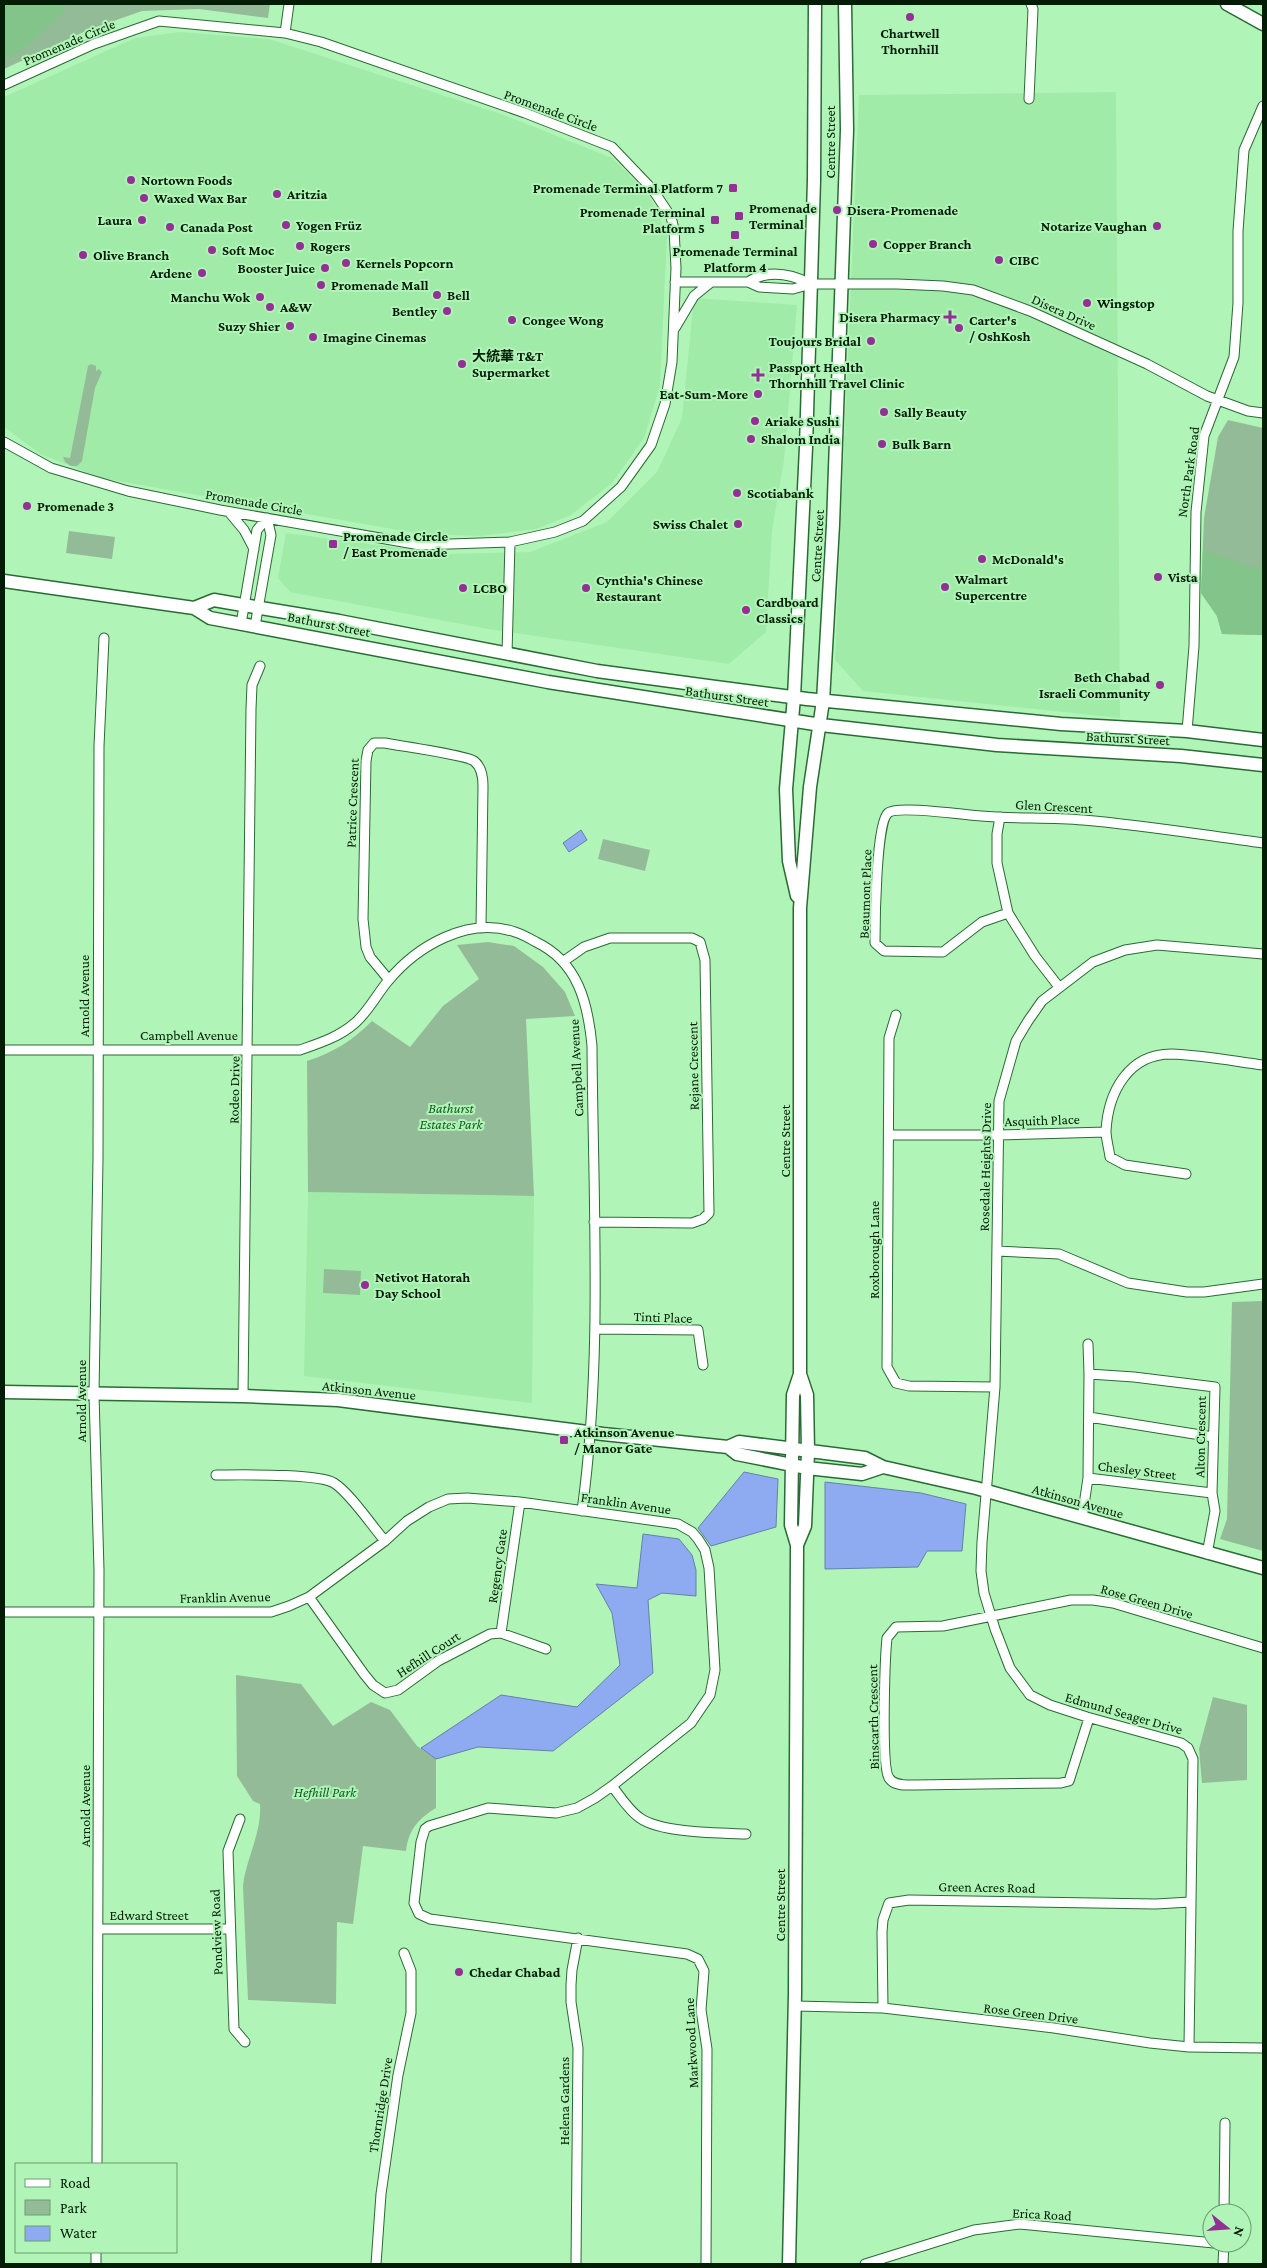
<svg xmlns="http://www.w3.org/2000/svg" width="1267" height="2268" font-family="'Crimson Pro','Noto Sans SC',serif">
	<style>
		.built { fill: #a1eba8 }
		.green { fill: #94bb97 }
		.forest { fill: #82c489 }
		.water { fill: #8eabf1; stroke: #6480aa }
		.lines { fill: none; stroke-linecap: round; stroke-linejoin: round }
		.street-casing { stroke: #296b35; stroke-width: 11 }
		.secondary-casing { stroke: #296b35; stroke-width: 15 }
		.street { stroke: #fff; stroke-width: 9 }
		.secondary { stroke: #fff; stroke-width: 12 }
		.poi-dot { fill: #932f95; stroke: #b0f5b7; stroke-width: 2 }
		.labels { text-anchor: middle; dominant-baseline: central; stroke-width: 4; stroke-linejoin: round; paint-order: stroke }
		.poi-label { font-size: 14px; font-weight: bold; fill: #021c06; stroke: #b0f5b7; text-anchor: start }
		.street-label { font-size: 14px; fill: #021c06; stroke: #b0f5b7 }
		.park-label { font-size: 14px; font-style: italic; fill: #135923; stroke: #b0f5b7 }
	</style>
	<rect width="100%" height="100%" fill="#b0f5b7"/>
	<path class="built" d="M180 32 269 39 504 115 612 158 648 193 667 235 660 386 644 438 612 483 571 515 536 529 481 536 421 534 101 478 40 454 4 427V97L135 38Z
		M1116 92 1120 718 863 691 835 660 859 95Z
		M694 298 797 305 784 460 772 531 766 632 729 664 488 629 290 592 278 578 286 533 445 554 530 552 607 522 657 472 682 418Z
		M308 1192 534 1196 532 1403 304 1376Z"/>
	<path class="green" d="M4 4H270L268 18 199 9 142 11 88 30 4 69Z
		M91 364 96 366V371L99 369 102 372 95 388 82 461 77 466H71L65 462 63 457 70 458 88 366Z
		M1228 420 1263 428V635L1222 634 1217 616 1201 593 1204 518 1218 437Z
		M69 531 115 537 112 559 66 553Z
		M603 839 650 850 645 871 598 859Z
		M488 942 514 946 543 967 565 992 575 1016 526 1019 534 1196 308 1192 307 1061C333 1053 353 1040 372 1021L410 1047 443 1006 479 979 457 945Z
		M324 1269 361 1271 360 1295 323 1293Z
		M1263 1301V1551L1220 1539 1227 1519 1232 1302Z
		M236 1675 301 1684 333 1726 371 1702 390 1710 417 1746 436 1759V1808C418 1819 409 1829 406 1851L363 1846 353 1924 337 1922 336 2004 248 2000 243 1886C246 1858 262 1833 260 1804L253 1801 237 1776Z
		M1213 1697 1247 1705V1780L1202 1783 1199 1749Z"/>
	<path class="forest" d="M4 4H65L64 12 24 49 4 60Z
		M1203 550 1259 569 1263 559V635L1222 634 1217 616 1201 593Z"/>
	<path class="water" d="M581 830 587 840 569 852 563 843Z
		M744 1472 778 1479 776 1527 711 1546 698 1528Z
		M825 1482 921 1493 966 1504 962 1551H927L918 1567 825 1569Z
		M643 1534 679 1539 692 1555 696 1570V1596L662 1593 648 1600 653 1673 553 1751 478 1747 436 1759 421 1748 501 1695 577 1707 620 1665 612 1613 596 1584 637 1588Z"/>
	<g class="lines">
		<g class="street-casing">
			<path id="street" d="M285 33 289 4
				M4 85 94 44 159 21 285 33 321 42 525 113 612 147 653 190 671 217 674 229 676 268 672 362 665 404 651 445 621 487 583 521 555 532 510 542 420 545 220 510 128 491 51 468 4 442
				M1029 99 1033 9 1031 4
				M675 282H748L759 287 793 289 811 284H897L943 286 973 290 1030 311 1147 364 1207 396 1248 411 1263 413
				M748 282C768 269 791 274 811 284
				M675 328 694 296 710 283
				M229 512 244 530 254 549
				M241 624 257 530 267 518
				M255 626 271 535 267 518
				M507 654 510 542
				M1187 731 1194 646 1196 512 1204 436 1234 357 1238 303V231L1244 150 1263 106
				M1000 817 997 834V863L1008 913 1035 956 1059 987
				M1008 913 982 922 943 952 884 951 875 943C875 924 876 822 888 813 897 805 965 815 981 816 1015 819 1049 817 1083 820 1143 825 1203 835 1263 843
				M564 961 584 947 610 938H692L700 942 705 960 709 1213 703 1219 692 1223 594 1222
				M389 980 370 957 366 947 363 919 366 761 368 750 374 743H385C400 746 466 755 474 761 482 767 483 777 483 786L481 928
				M896 1015 889 1038 887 1367 896 1383 909 1386 995 1387
				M4 1050H300C320 1043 339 1037 355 1023 368 1012 377 994 388 981 417 946 468 916 515 932 522 934 529 938 536 942 578 962 588 1003 592 1046 593 1201 603 1357 582 1511
				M889 1135H998L1106 1132
				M1186 1174 1125 1165 1110 1157C1109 1149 1106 1139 1106 1131 1108 1093 1128 1054 1171 1054 1202 1055 1233 1061 1263 1065
				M997 1251 1059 1254 1128 1283 1187 1292H1204L1263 1284
				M595 1329 698 1330 703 1365
				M1088 1344 1089 1374
				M243 1396 251 709 252 685 260 666
				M1089 1417 1213 1437
				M216 1475C238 1475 318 1473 334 1483 350 1493 372 1526 385 1541
				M1088 1478 1212 1493
				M1082 1518 1088 1478 1089 1374 1134 1377 1215 1387 1212 1493 1215 1511 1207 1554
				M309 1597 364 1674 373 1685 385 1693 398 1690 438 1661 490 1634 501 1633 546 1649
				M4 1612H271L289 1606 309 1597 385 1541 407 1521 429 1507 448 1499 467 1498 520 1502 678 1524 692 1532 698 1539 705 1550 709 1568 715 1670 710 1695 691 1723 612 1786 595 1798 577 1808 556 1813 488 1808 429 1826 425 1829 421 1842 414 1903 419 1914 430 1919 687 1954 698 1959 704 1971 701 2010 707 2049 706 2264
				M501 1633 520 1502
				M1089 1718 1069 1781 1061 1783 914 1785C906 1785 894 1786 889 1778 881 1767 885 1658 887 1638L896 1627 943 1626 1071 1600H1093L1113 1603 1263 1648
				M612 1786C620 1796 629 1811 640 1818 661 1833 719 1833 746 1834
				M240 1819 228 1851 234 2029 245 2042
				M98 1929H229
				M795 2006 883 2008 1054 2028 1150 2043 1189 2047 1263 2048
				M883 2008 882 1932 883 1920 889 1903 909 1900 1156 1904 1190 1902
				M1189 2047 1193 1759 1188 1748 1181 1743 1087 1717 1050 1705 1030 1695 1010 1668 995 1629 984 1593 981 1571 982 1542 995 1387 999 1101 1016 1041 1028 1021 1042 1001 1093 962 1125 950 1157 945 1263 954
				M97 2164 99 1570 94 1394 98 1159 99 746 104 638
				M1224 2213 1225 2123
				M96 2264V2252
				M376 2264 381 2194 398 2075 411 2013V1971L404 1953
				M576 2264 578 2048 571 2002V1985L572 1970 578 1938
				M865 2264 974 2230 1020 2224 1224 2244
				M1223 2264 1224 2243"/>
		</g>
		<g class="secondary-casing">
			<path id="secondary" d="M1227 4 1263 24
				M4 581 194 608 210 618 548 682 821 725 997 745 1181 756 1263 765
				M194 608 214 600 231 603 339 621 597 671 708 686 807 699 1061 724 1187 731 1263 740
				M797 896 789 861 786 789 794 697 806 447 814 180 815 4
				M4 1392 243 1396 338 1400 603 1434 728 1447 739 1442 865 1458 883 1467 976 1488 1263 1568
				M728 1447 737 1454 807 1468 862 1474 883 1467
				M797 1545 805 1526 808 1452 807 1395 800 1374V908L810 787 823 701 833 525 847 130 845 4
				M789 2264 795 1994 797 1545 791 1525 793 1395 800 1374"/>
		</g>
		<use href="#street" class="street"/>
		<use href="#secondary" class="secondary"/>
	</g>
	<g class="poi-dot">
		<circle cx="910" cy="17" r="5"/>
		<circle cx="131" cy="180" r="5"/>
		<rect x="728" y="183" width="10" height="10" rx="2.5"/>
		<circle cx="277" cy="194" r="5"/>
		<circle cx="144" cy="198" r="5"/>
		<circle cx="837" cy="210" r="5"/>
		<rect x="734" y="211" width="10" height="10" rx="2.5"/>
		<circle cx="142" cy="220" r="5"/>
		<rect x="710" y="215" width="10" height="10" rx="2.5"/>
		<circle cx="286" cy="225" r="5"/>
		<circle cx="1157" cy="226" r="5"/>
		<circle cx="170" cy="227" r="5"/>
		<rect x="730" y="230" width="10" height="10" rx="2.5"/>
		<circle cx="873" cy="244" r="5"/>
		<circle cx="300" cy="246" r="5"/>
		<circle cx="212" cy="250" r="5"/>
		<circle cx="83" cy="255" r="5"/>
		<circle cx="999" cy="260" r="5"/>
		<circle cx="346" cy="263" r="5"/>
		<circle cx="325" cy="268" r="5"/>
		<circle cx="202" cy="273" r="5"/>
		<circle cx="321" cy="285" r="5"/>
		<circle cx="437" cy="295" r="5"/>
		<circle cx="260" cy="297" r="5"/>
		<circle cx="1087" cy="303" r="5"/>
		<circle cx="270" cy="307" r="5"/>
		<circle cx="447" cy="311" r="5"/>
		<path d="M947.5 309.5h5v5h5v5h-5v5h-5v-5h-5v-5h5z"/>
		<circle cx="512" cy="320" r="5"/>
		<circle cx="290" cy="326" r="5"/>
		<circle cx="959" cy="328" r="5"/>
		<circle cx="313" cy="337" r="5"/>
		<circle cx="871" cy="341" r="5"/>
		<circle cx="462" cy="364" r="5"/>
		<path d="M755.5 367.5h5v5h5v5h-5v5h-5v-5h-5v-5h5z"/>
		<circle cx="758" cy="394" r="5"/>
		<circle cx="884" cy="412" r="5"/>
		<circle cx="755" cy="421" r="5"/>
		<circle cx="751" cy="439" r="5"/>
		<circle cx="882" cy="444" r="5"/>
		<circle cx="737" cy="493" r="5"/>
		<circle cx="27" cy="506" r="5"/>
		<circle cx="738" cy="524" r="5"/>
		<rect x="328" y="539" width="10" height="10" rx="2.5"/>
		<circle cx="982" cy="559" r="5"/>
		<circle cx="1158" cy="577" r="5"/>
		<circle cx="945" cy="587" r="5"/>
		<circle cx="463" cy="588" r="5"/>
		<circle cx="586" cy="588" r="5"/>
		<circle cx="746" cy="610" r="5"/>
		<circle cx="1160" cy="685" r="5"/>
		<circle cx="365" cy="1285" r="5"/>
		<rect x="559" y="1435" width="10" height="10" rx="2.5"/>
		<circle cx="459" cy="1972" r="5"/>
	</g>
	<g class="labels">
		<g class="poi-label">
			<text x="910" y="33" text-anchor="middle">Chartwell<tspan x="910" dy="16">Thornhill</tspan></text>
			<text x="141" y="180">Nortown Foods</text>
			<text x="723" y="188" text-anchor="end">Promenade Terminal Platform 7</text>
			<text x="287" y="194">Aritzia</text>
			<text x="154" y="198">Waxed Wax Bar</text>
			<text x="749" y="208">Promenade<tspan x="749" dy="16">Terminal</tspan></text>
			<text x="847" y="210">Disera-Promenade</text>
			<text x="705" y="212" text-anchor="end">Promenade Terminal<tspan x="705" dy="16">Platform 5</tspan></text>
			<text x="132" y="220" text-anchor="end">Laura</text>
			<text x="296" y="225">Yogen Früz</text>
			<text x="1147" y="226" text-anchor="end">Notarize Vaughan</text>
			<text x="180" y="227">Canada Post</text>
			<text x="883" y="244">Copper Branch</text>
			<text x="310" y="246">Rogers</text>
			<text x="222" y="250">Soft Moc</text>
			<text x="735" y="251" text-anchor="middle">Promenade Terminal<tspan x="735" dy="16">Platform 4</tspan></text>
			<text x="93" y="255">Olive Branch</text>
			<text x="1009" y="260">CIBC</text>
			<text x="356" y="263">Kernels Popcorn</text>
			<text x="315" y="268" text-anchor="end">Booster Juice</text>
			<text x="192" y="273" text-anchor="end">Ardene</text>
			<text x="331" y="285">Promenade Mall</text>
			<text x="447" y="295">Bell</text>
			<text x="250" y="297" text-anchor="end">Manchu Wok</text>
			<text x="1097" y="303">Wingstop</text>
			<text x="280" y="307">A&amp;W</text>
			<text x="437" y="311" text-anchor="end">Bentley</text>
			<text x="940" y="317" text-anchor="end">Disera Pharmacy</text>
			<text x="522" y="320">Congee Wong</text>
			<text x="969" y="320">Carter's<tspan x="969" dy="16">/ OshKosh</tspan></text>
			<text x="280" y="326" text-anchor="end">Suzy Shier</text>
			<text x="323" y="337">Imagine Cinemas</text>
			<text x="861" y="341" text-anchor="end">Toujours Bridal</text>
			<text x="472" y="356">大統華 T&amp;T<tspan x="472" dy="16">Supermarket</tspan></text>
			<text x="769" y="367">Passport Health<tspan x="769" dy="16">Thornhill Travel Clinic</tspan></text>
			<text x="748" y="394" text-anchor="end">Eat-Sum-More</text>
			<text x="894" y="412">Sally Beauty</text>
			<text x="765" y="421">Ariake Sushi</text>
			<text x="761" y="439">Shalom India</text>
			<text x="892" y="444">Bulk Barn</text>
			<text x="747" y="493">Scotiabank</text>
			<text x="37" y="506">Promenade 3</text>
			<text x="728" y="524" text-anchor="end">Swiss Chalet</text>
			<text x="343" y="536">Promenade Circle<tspan x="343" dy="16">/ East Promenade</tspan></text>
			<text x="992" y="559">McDonald's</text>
			<text x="1168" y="577">Vista</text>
			<text x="955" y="579">Walmart<tspan x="955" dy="16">Supercentre</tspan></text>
			<text x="596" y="580">Cynthia's Chinese<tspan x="596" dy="16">Restaurant</tspan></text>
			<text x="473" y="588">LCBO</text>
			<text x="756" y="602">Cardboard<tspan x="756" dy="16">Classics</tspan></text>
			<text x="1150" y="677" text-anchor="end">Beth Chabad<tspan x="1150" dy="16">Israeli Community</tspan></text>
			<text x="375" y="1277">Netivot Hatorah<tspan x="375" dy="16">Day School</tspan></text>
			<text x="574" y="1432">Atkinson Avenue<tspan x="574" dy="16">/ Manor Gate</tspan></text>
			<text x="469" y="1972">Chedar Chabad</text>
		</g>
		<g class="street-label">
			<text transform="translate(69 42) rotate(-23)">Promenade Circle</text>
			<text transform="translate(551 110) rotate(20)">Promenade Circle</text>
			<text transform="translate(830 142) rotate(-90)">Centre Street</text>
			<text transform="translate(1064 312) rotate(24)">Disera Drive</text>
			<text transform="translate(1188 472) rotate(-82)">North Park Road</text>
			<text transform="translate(254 502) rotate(10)">Promenade Circle</text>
			<text transform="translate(817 546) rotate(-87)">Centre Street</text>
			<text transform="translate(329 624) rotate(11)">Bathurst Street</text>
			<text transform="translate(727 696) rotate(8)">Bathurst Street</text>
			<text transform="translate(1128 738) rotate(3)">Bathurst Street</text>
			<text transform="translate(352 803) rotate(-88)">Patrice Crescent</text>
			<text transform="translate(1054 806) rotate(3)">Glen Crescent</text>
			<text transform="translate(865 894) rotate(-88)">Beaumont Place</text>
			<text transform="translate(84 996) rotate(-90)">Arnold Avenue</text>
			<text x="189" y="1035">Campbell Avenue</text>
			<text transform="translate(693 1066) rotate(-91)">Rejane Crescent</text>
			<text transform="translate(576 1068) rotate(-93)">Campbell Avenue</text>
			<text transform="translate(234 1090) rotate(-89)">Rodeo Drive</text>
			<text transform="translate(1042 1120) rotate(-2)">Asquith Place</text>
			<text transform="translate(785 1141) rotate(-90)">Centre Street</text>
			<text transform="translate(985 1167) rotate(-89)">Rosedale Heights Drive</text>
			<text transform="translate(874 1250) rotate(-90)">Roxborough Lane</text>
			<text transform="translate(663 1317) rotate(2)">Tinti Place</text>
			<text transform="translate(369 1390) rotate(6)">Atkinson Avenue</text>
			<text transform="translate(81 1401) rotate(-90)">Arnold Avenue</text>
			<text transform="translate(1200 1437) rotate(-89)">Alton Crescent</text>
			<text transform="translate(1137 1470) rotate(7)">Chesley Street</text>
			<text transform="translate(1078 1501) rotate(16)">Atkinson Avenue</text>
			<text transform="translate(626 1503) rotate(8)">Franklin Avenue</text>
			<text transform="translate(497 1566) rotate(-82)">Regency Gate</text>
			<text transform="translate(225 1597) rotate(-1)">Franklin Avenue</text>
			<text transform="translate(1147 1601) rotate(16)">Rose Green Drive</text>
			<text transform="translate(428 1654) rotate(-33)">Hefhill Court</text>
			<text transform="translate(1124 1713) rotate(16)">Edmund Seager Drive</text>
			<text transform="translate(873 1717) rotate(-91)">Binscarth Crescent</text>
			<text transform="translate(85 1806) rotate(-90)">Arnold Avenue</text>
			<text transform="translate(987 1887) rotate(1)">Green Acres Road</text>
			<text transform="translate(780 1905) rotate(-90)">Centre Street</text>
			<text x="149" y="1915">Edward Street</text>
			<text transform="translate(216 1932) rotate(-92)">Pondview Road</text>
			<text transform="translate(1031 2013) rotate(7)">Rose Green Drive</text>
			<text transform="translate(691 2043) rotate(-93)">Markwood Lane</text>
			<text transform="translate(564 2101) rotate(-90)">Helena Gardens</text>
			<text transform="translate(380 2105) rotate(-81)">Thornridge Drive</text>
			<text transform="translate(1042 2214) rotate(3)">Erica Road</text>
		</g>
		<g class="park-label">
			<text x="451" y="1108">Bathurst<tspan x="451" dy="16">Estates Park</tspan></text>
			<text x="325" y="1792">Hefhill Park</text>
		</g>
	</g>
	<rect width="1267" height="2268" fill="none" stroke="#021c06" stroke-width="10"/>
	<rect x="15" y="2163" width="162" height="90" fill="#b0f5b7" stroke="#6a9e70"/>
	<rect x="25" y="2179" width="25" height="8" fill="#ffffff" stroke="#6a9e70"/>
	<text x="60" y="2188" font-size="15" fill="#021c06">Road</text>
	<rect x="25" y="2200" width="25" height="15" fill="#94bb97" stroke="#6a9e70"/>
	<text x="60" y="2213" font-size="15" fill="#021c06">Park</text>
	<rect x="25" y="2226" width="25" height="15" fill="#8eabf1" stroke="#6a9e70"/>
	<text x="60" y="2238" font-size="15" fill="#021c06">Water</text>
	<g transform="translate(1227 2228) rotate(107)"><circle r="24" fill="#b0f5b7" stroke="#6a9e70"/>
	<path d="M0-4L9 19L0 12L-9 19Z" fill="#932f95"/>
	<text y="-8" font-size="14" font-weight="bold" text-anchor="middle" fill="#021c06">N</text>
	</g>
</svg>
